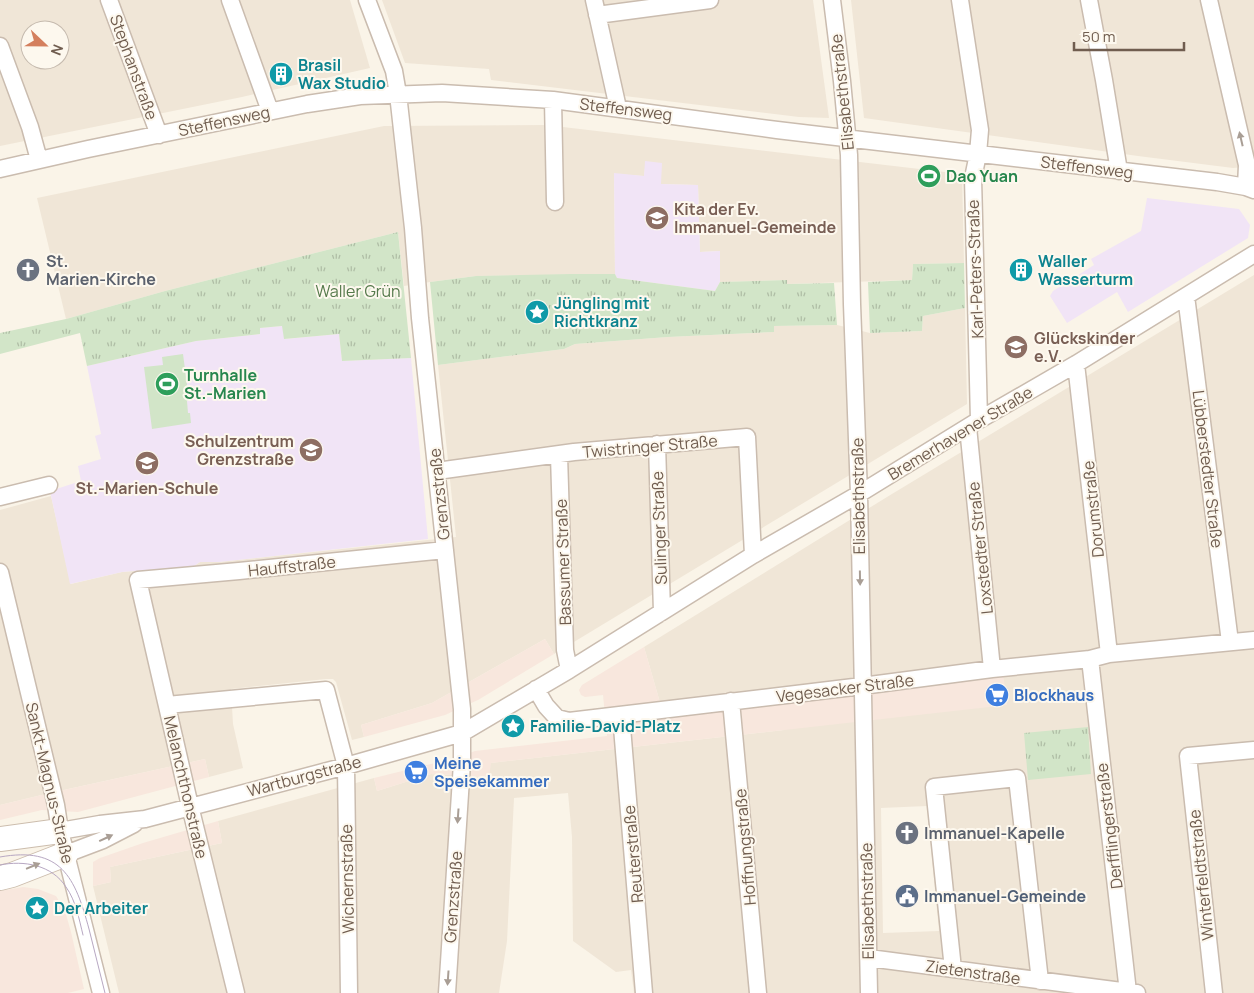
<svg xmlns="http://www.w3.org/2000/svg" width="1254" height="993" font-family="Manrope,sans-serif">
	<style>
		.residential { fill: #f0e6d7; fill-rule: evenodd }
		.commercial { fill: #f8e7dd }
		.education { fill: #f1e4f6 }
		.grass { fill: url(#grass-tufts) }
		.garden { fill: #d2e5c8 }
		.lines { fill: none; stroke-linecap: round; stroke-linejoin: round }
		.street-casing { stroke: #cabcaf; stroke-width: 19 }
		.secondary-casing { stroke: #ccbdad; stroke-width: 26 }
		.street { stroke: #fff; stroke-width: 16 }
		.secondary { stroke: #fff; stroke-width: 24 }
		.tram { stroke: #b7a7c2; stroke-width: 1 }
		.oneway { fill: #a99e95 }
		.labels { text-anchor: middle; dominant-baseline: central; stroke-width: 4; stroke-linejoin: round; paint-order: stroke }
		.culture-label { font-size: 16px; font-weight: bold; fill: #0d838f; stroke: #fdf8ee; text-anchor: start }
		.street-label { font-size: 16px; fill: #705d4f; stroke: #fdf8ee }
		.leisure-label { font-size: 16px; font-weight: bold; fill: #27864d; stroke: #fdf8ee; text-anchor: start }
		.education-label { font-size: 16px; font-weight: bold; fill: #785e54; stroke: #fdf8ee; text-anchor: start }
		.worship-label { font-size: 16px; font-weight: bold; fill: #5b616d; stroke: #fdf8ee; text-anchor: start }
		.park-label { font-size: 16px; fill: #567a4c; stroke: #fdf8ee }
		.shop-label { font-size: 16px; font-weight: bold; fill: #366cbe; stroke: #fdf8ee; text-anchor: start }
		.service-label { font-size: 16px; font-weight: bold; fill: #4e5e75; stroke: #fdf8ee; text-anchor: start }
	</style>
	<defs>
		<pattern id="grass-tufts" width="24" height="20" patternUnits="userSpaceOnUse" patternTransform="scale(1.25)"><rect width="24" height="20" fill="#d2e5c8"/><path d="M3 7l-1-3M5 7V3M7 7l1-3M15 17l-1-3M17 17v-4M19 17l1-3" fill="none" stroke="#afbda5"/></pattern>
	</defs>
	<rect width="100%" height="100%" fill="#faf4e8"/>
	<path class="residential" d="M0 0H350L370 68 242 97 0 146ZM30 30H60V60H30Z
		M382 0H813L829 118 799 117 491 80 489 69 405 63Z
		M851 0H1254V166L1233 168 1138 156 864 118Z
		M546 125 962 174 964 263 913 264 912 280 787 284V280L720 282V251L700 252 698 185 661 184 646 161 644 176 614 174 615 274 476 276 430 282 404 286 398 232 165 291 66 319 37 198 384 126Z
		M1254 275V993H634L631 970 616 972 573 941 572 837 568 793 514 798 507 941 499 993H119L93 886 111 882 110 867 222 843 218 821 374 778 377 791 431 774 488 777 490 763 784 730 661 706 644 647 887 497ZM927 806 939 931 883 933 881 808Z
		M965 308 967 404 554 654 545 639 432 703 361 725 364 737 352 740 336 682 333 679H326L231 689 233 724 243 768 209 777 205 759 50 793 0 805V510L51 496 71 584 122 572 194 566 200 562H219L456 537 438 365 564 349 575 344 668 337 773 332 774 326 837 325 870 333 922 331 923 316Z"/>
	<path class="commercial" d="M545 639 554 654 478 700 445 715 364 737 361 725 432 703Z
		M644 647 661 706 1002 664 1007 705 491 763 489 777 431 774 377 791 374 778 455 758 475 751 607 736 603 695 585 697 581 695 579 690 582 685Z
		M205 759 209 777 78 812 42 810 0 820V805L50 793Z
		M218 821 222 843 110 867 111 882 93 886V862L100 858 143 843Z
		M23 887 38 889 56 896 65 911 71 932 84 989 68 993H0V891Z"/>
	<path class="education" d="M645 161 662 163 661 184 698 185 700 252 720 251V282L715 291 617 278 615 274 614 173 644 176Z
		M1147 198 1239 209 1250 225 1248 238 1128 312 1117 292 1067 323 1050 296 1053 291 1094 265 1091 259 1141 231Z
		M283 326 285 339 339 334 342 361 411 358 428 539 219 562H200L194 566 122 572 70 584 50 491 81 481 78 466 101 459 95 436 101 434 87 366 196 341 260 334 259 328Z"/>
	<path class="grass" d="M398 232 411 358 342 361 339 334 284 339 282 326 260 328V334L196 341 87 366 80 333 0 354V333L66 319 165 291Z
		M964 263 965 308 923 316 922 331 870 333 868 282 912 280 913 264Z
		M570 274H615L617 278 715 291 720 282 787 280V284L834 283 837 325 774 326V332L668 337 575 344 564 349 438 365 430 282 476 276Z
		M1088 727 1091 774 1028 780 1024 733Z"/>
	<path class="garden" d="M183 354 189 400 187 401 188 413H190L191 423 152 429 144 367 163 365 162 357Z"/>
	<g class="lines">
		<g class="street-casing">
			<path id="street" d="M109 0 159 135
				M230 0 270 111
				M367 0 394 71 398 94 413 228 420 318 462 709V763L447 993
				M594 0 618 108
				M832 0 842 81 849 155 852 304 859 494 869 993
				M960 0 980 130 978 154 973 178 979 420
				M1089 0 1104 80 1119 171
				M1209 0 1247 165 1246 187
				M597 15 710 0
				M0 46 30 127 39 160
				M553 100 555 202
				M0 169 88 149 307 104 360 96 442 93 553 100 777 130 1217 182 1246 187 1254 190
				M1186 296 1230 642
				M1076 364 1109 654
				M968 427 992 669
				M657 444 662 612
				M559 455 565 650 569 670
				M437 471 574 452 747 437 753 555
				M0 497 49 485
				M0 572 56 805 60 831 101 993
				M1090 659 1128 992
				M536 689 546 706 557 718 569 721 862 686 992 669 1090 659 1109 654 1254 640
				M731 701 758 993
				M167 705 326 690 346 766 349 993
				M621 715 644 993
				M60 831 100 824 145 819 346 766 462 733 569 670 753 555 859 494 979 420 1076 364 1254 254
				M66 854 103 840 134 824
				M869 958 1137 993
				M953 969 934 787 1017 778 1040 981
				M236 993 190 806 138 580 239 571 445 550
				M1214 993 1188 756 1254 750"/>
		</g>
		<g class="secondary-casing">
			<path id="secondary" d="M0 839 60 831
				M0 878 12 875 66 854"/>
		</g>
		<use href="#street" class="street"/>
		<use href="#secondary" class="secondary"/>
		<path class="tram" d="M0 857C61 846 75 877 89 929 94 950 100 972 105 993
			M0 865C24 860 52 865 66 887 76 901 79 919 83 935"/>
	</g>
	<defs><path id="oneway-solid" d="M-6-.8H1V-3.2L6.5 0L1 3.2V.8H-6Z" transform="scale(1.25)"/></defs>
	<g class="oneway">
		<use href="#oneway-solid" transform="translate(1241 139) rotate(-103)"/>
		<use href="#oneway-solid" transform="translate(860 578) rotate(89)"/>
		<use href="#oneway-solid" transform="translate(458 816) rotate(94)"/>
		<use href="#oneway-solid" transform="translate(106 838) rotate(-25)"/>
		<use href="#oneway-solid" transform="translate(33 866) rotate(-22)"/>
		<use href="#oneway-solid" transform="translate(448 978) rotate(94)"/>
	</g>
	<defs>
		<g id="building-disc" transform="scale(1.25)"><circle r="9.5" fill="#0f9aa8" stroke="#fdf8ee"/><path d="M-4-6H4V6H1V3H-1V6H-4ZM-2.5-4.3h1.7v1.8h-1.7ZM.8-4.3h1.7v1.8H.8ZM-2.5-1h1.7V.8h-1.7ZM.8-1h1.7V.8H.8Z" fill="#fff"/></g>
		<g id="stadium-disc" transform="scale(1.25)"><circle r="9.5" fill="#2e9e5b" stroke="#fdf8ee"/><path d="M0-5a6.5 5 0 1 0 0 10a6.5 5 0 1 0 0-10ZM-3.5-1.8h7v3.6h-7Z" fill="#fff"/></g>
		<g id="school-disc" transform="scale(1.25)"><circle r="9.5" fill="#8d6e63" stroke="#fdf8ee"/><path d="M0-5L7-2L0 1L-7-2ZM-4 1L0 2.5L4 1V4Q0 6-4 4Z" fill="#fff"/></g>
		<g id="church-disc" transform="scale(1.25)"><circle r="9.5" fill="#6b7280" stroke="#fdf8ee"/><path d="M-1.2-6h2.4v3.5h3.3v2.4h-3.3V6h-2.4V-.1h-3.3v-2.4h3.3Z" fill="#fff"/></g>
		<g id="sight-disc" transform="scale(1.25)"><circle r="9.5" fill="#0f9aa8" stroke="#fdf8ee"/><path d="M0-6L1.8-2.2L6-1.7L2.9 1.2L3.7 5.4L0 3.3L-3.7 5.4L-2.9 1.2L-6-1.7L-1.8-2.2Z" fill="#fff"/></g>
		<g id="supermarket-disc" transform="scale(1.25)"><circle r="9.5" fill="#3f7fe0" stroke="#fdf8ee"/><path d="M-6-5.5h2.5l.6 2H6L4.5 2H-2.5L-4.4-4H-6ZM-1.5 3.2a1.3 1.3 0 1 0 .1 0ZM3 3.2a1.3 1.3 0 1 0 .1 0Z" fill="#fff"/></g>
		<g id="civic-disc" transform="scale(1.25)"><circle r="9.5" fill="#5c6f8a" stroke="#fdf8ee"/><path d="M-.6-6.5H3V-4.5H.6V-3L4-1V1h2V6H-6V1h2V-1L-.6-3ZM-1.2 2.5V6h2.4V2.5Z" fill="#fff"/></g>
	</defs>
	<g fill-rule="evenodd">
		<use href="#building-disc" x="281" y="74"/>
		<use href="#stadium-disc" x="929" y="176"/>
		<use href="#school-disc" x="657" y="218"/>
		<use href="#church-disc" x="28" y="270"/>
		<use href="#building-disc" x="1021" y="270"/>
		<use href="#sight-disc" x="537" y="312"/>
		<use href="#school-disc" x="1016" y="347"/>
		<use href="#stadium-disc" x="167" y="384"/>
		<use href="#school-disc" x="311" y="450"/>
		<use href="#school-disc" x="147" y="463"/>
		<use href="#supermarket-disc" x="997" y="695"/>
		<use href="#sight-disc" x="513" y="726"/>
		<use href="#supermarket-disc" x="416" y="772"/>
		<use href="#church-disc" x="907" y="833"/>
		<use href="#civic-disc" x="907" y="896"/>
		<use href="#sight-disc" x="37" y="908"/>
	</g>
	<g class="labels">
		<g class="culture-label">
			<text x="298" y="65">Brasil<tspan x="298" dy="18">Wax Studio</tspan></text>
			<text x="1038" y="261">Waller<tspan x="1038" dy="18">Wasserturm</tspan></text>
			<text x="554" y="303">Jüngling mit<tspan x="554" dy="18">Richtkranz</tspan></text>
			<text x="530" y="726">Familie-David-Platz</text>
			<text x="54" y="908">Der Arbeiter</text>
		</g>
		<g class="street-label">
			<text transform="translate(134 67) rotate(70)">Stephanstraße</text>
			<text transform="translate(842 92) rotate(-96)">Elisabethstraße</text>
			<text transform="translate(626 109) rotate(7)">Steffensweg</text>
			<text transform="translate(224 121) rotate(-12)">Steffensweg</text>
			<text transform="translate(1087 167) rotate(7)">Steffensweg</text>
			<text transform="translate(975 269) rotate(-92)">Karl-Peters-Straße</text>
			<text transform="translate(960 433) rotate(-31)">Bremerhavener Straße</text>
			<text transform="translate(650 446) rotate(-5)">Twistringer Straße</text>
			<text transform="translate(1208 469) rotate(83)">Lübberstedter Straße</text>
			<text transform="translate(439 494) rotate(-96)">Grenzstraße</text>
			<text transform="translate(858 496) rotate(-91)">Elisabethstraße</text>
			<text transform="translate(1093 509) rotate(-96)">Dorumstraße</text>
			<text transform="translate(659 528) rotate(-92)">Sulinger Straße</text>
			<text transform="translate(980 548) rotate(-96)">Loxstedter Straße</text>
			<text transform="translate(563 562) rotate(-92)">Bassumer Straße</text>
			<text transform="translate(292 566) rotate(-6)">Hauffstraße</text>
			<text transform="translate(845 688) rotate(-7)">Vegesacker Straße</text>
			<text transform="translate(304 776) rotate(-15)">Wartburgstraße</text>
			<text transform="translate(50 783) rotate(77)">Sankt-Magnus-Straße</text>
			<text transform="translate(186 787) rotate(77)">Melanchthonstraße</text>
			<text transform="translate(1109 826) rotate(-97)">Derfflingerstraße</text>
			<text transform="translate(745 847) rotate(-95)">Hoffnungstraße</text>
			<text transform="translate(633 854) rotate(-95)">Reuterstraße</text>
			<text transform="translate(1201 875) rotate(-96)">Winterfeldtstraße</text>
			<text transform="translate(347 879) rotate(-91)">Wichernstraße</text>
			<text transform="translate(453 897) rotate(-86)">Grenzstraße</text>
			<text transform="translate(867 901) rotate(-91)">Elisabethstraße</text>
			<text transform="translate(973 972) rotate(8)">Zietenstraße</text>
		</g>
		<g class="leisure-label">
			<text x="946" y="176">Dao Yuan</text>
			<text x="184" y="375">Turnhalle<tspan x="184" dy="18">St.-Marien</tspan></text>
		</g>
		<g class="education-label">
			<text x="674" y="209">Kita der Ev.<tspan x="674" dy="18">Immanuel-Gemeinde</tspan></text>
			<text x="1034" y="338">Glückskinder<tspan x="1034" dy="18">e.V.</tspan></text>
			<text x="294" y="441" text-anchor="end">Schulzentrum<tspan x="294" dy="18">Grenzstraße</tspan></text>
			<text x="147" y="488" text-anchor="middle">St.-Marien-Schule</text>
		</g>
		<g class="worship-label">
			<text x="46" y="261">St.<tspan x="46" dy="18">Marien-Kirche</tspan></text>
			<text x="924" y="833">Immanuel-Kapelle</text>
		</g>
		<g class="park-label">
			<text x="358" y="291">Waller Grün</text>
		</g>
		<g class="shop-label">
			<text x="1014" y="695">Blockhaus</text>
			<text x="434" y="763">Meine<tspan x="434" dy="18">Speisekammer</tspan></text>
		</g>
		<g class="service-label">
			<text x="924" y="896">Immanuel-Gemeinde</text>
		</g>
	</g>
	<g transform="translate(45 45) rotate(112)"><circle r="24" fill="#fdf8ee" stroke="#c5baae"/>
	<path d="M0-4L9 19L0 12L-9 19Z" fill="#d47f5d"/>
	<text y="-8" font-size="14" font-weight="bold" text-anchor="middle" fill="#705d4f">N</text>
	</g>
	<path d="M1074 42v8h110v-8" fill="none" stroke="#705d4f" stroke-width="2.5"/>
	<text x="1082" y="42" font-size="15" fill="#705d4f" stroke="#fdf8ee" stroke-width="4" paint-order="stroke">50 m</text>
</svg>
